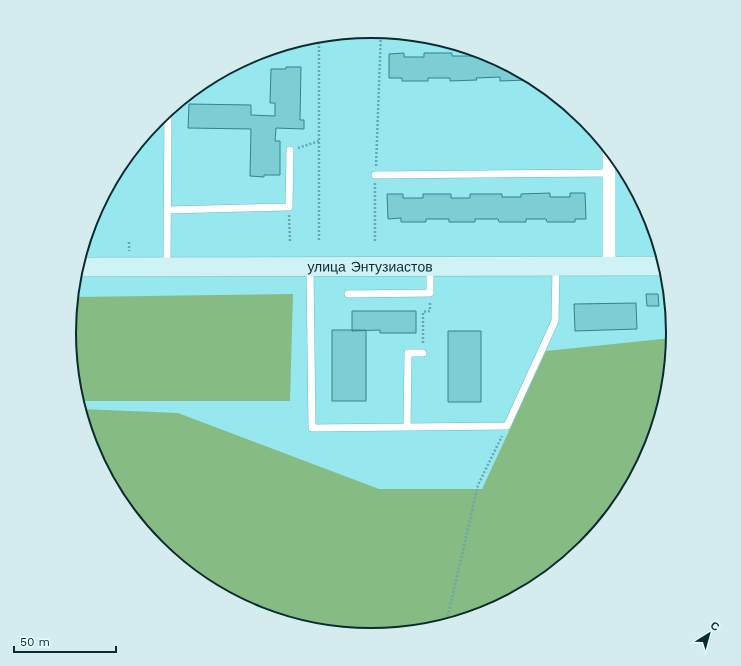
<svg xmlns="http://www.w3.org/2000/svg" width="741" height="666" font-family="'Work Sans',sans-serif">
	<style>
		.green { fill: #87bb84 }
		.building { fill: #7dcdd4; stroke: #31848b }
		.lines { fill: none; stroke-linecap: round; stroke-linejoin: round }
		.lane-casing { stroke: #6cbcc3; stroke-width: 8 }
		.street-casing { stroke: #6cbcc3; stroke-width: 14 }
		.secondary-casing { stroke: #6cbcc3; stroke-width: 20 }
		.path { stroke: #67a7ad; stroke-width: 2.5; stroke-dasharray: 2 2; stroke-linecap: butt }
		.lane { stroke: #fff; stroke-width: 7 }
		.street { stroke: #fff; stroke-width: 13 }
		.secondary { stroke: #cff2f5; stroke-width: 19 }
		.labels { text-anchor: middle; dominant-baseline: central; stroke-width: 3.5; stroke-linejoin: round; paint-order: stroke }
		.street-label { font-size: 14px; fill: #092c2f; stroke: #e6fdff }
		.rim { fill: none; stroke: #092c2f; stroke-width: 2 }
	</style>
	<rect width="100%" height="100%" fill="#97e7ee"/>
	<path class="green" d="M293 294 290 401H77L75 395 74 297Z
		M672 338 667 392 649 449 621 501 584 547 538 584 486 612 429 629 370 635 311 629 255 612 203 584 157 546 119 501 91 448 81 413V409L178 413 379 489H482L546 351Z"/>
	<path class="building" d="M480 52 486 54 529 77H527V80L500 81V77L476 78 477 80 450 81V78H428V81H402V78H389V54L404 53V57H424V53H452V56H471V53Z
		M286 67H301L300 120H304V129L276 128 275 141H280V175H264V177L250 176 251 129 188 128 189 104 251 105V115L275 116V103H270L271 69H286Z
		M550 193V197H570V193H585L586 219H575V222H547L546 219H526V222H499L498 219H475V222H449V219H426V222H401V218L388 219 387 194H403V198H423V194H451V198H470V194H502V197H521V194Z
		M646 294H658L659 306H647Z
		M636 303 637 329 575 331 574 304Z
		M352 311H416V333H380V330L352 331Z
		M332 330H366V401H332Z
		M448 331H481V402H448Z"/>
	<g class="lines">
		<g class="lane-casing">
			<path id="lane" d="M375 175 609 173
				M167 210 289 207 290 150
				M167 265 168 110
				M310 268 312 428 507 426 555 321 556 267
				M348 294 430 293V267
				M407 427 408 353H423"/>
		</g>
		<g class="street-casing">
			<path id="street" d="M609 266V150"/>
		</g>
		<g class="secondary-casing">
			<g id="secondary">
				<path id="s1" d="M76 267 664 266"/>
			</g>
		</g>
		<path class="path" d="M312 37 319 44V241
			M298 148 319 141
			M376 166 381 32
			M289 215 290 241
			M375 241V183
			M129 242V251
			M423 343V312L430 311V303
			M446 624 478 485 502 436"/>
		<use href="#lane" class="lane"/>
		<use href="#street" class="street"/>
		<use href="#secondary" class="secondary"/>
	</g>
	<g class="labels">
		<g class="street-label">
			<text stroke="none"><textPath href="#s1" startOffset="294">улица Энтузиастов</textPath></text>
		</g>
	</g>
	<path d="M0 0H741V666H0ZM76 333a295 295 0 1 1 590 0a295 295 0 1 1-590 0Z" fill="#d4ecee" fill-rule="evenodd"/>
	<path class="rim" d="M76 333a295 295 0 1 1 590 0a295 295 0 1 1-590 0Z"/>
	<g transform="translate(709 634) rotate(37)" stroke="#e6fdff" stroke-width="3" paint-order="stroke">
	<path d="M0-3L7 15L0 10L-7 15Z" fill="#092c2f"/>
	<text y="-6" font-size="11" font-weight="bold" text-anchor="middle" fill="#092c2f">С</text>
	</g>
	<path d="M14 646v6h102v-6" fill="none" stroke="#092c2f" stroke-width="2"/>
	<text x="20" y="646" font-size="12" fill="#092c2f" stroke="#e6fdff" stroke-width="3" paint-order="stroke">50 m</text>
</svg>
